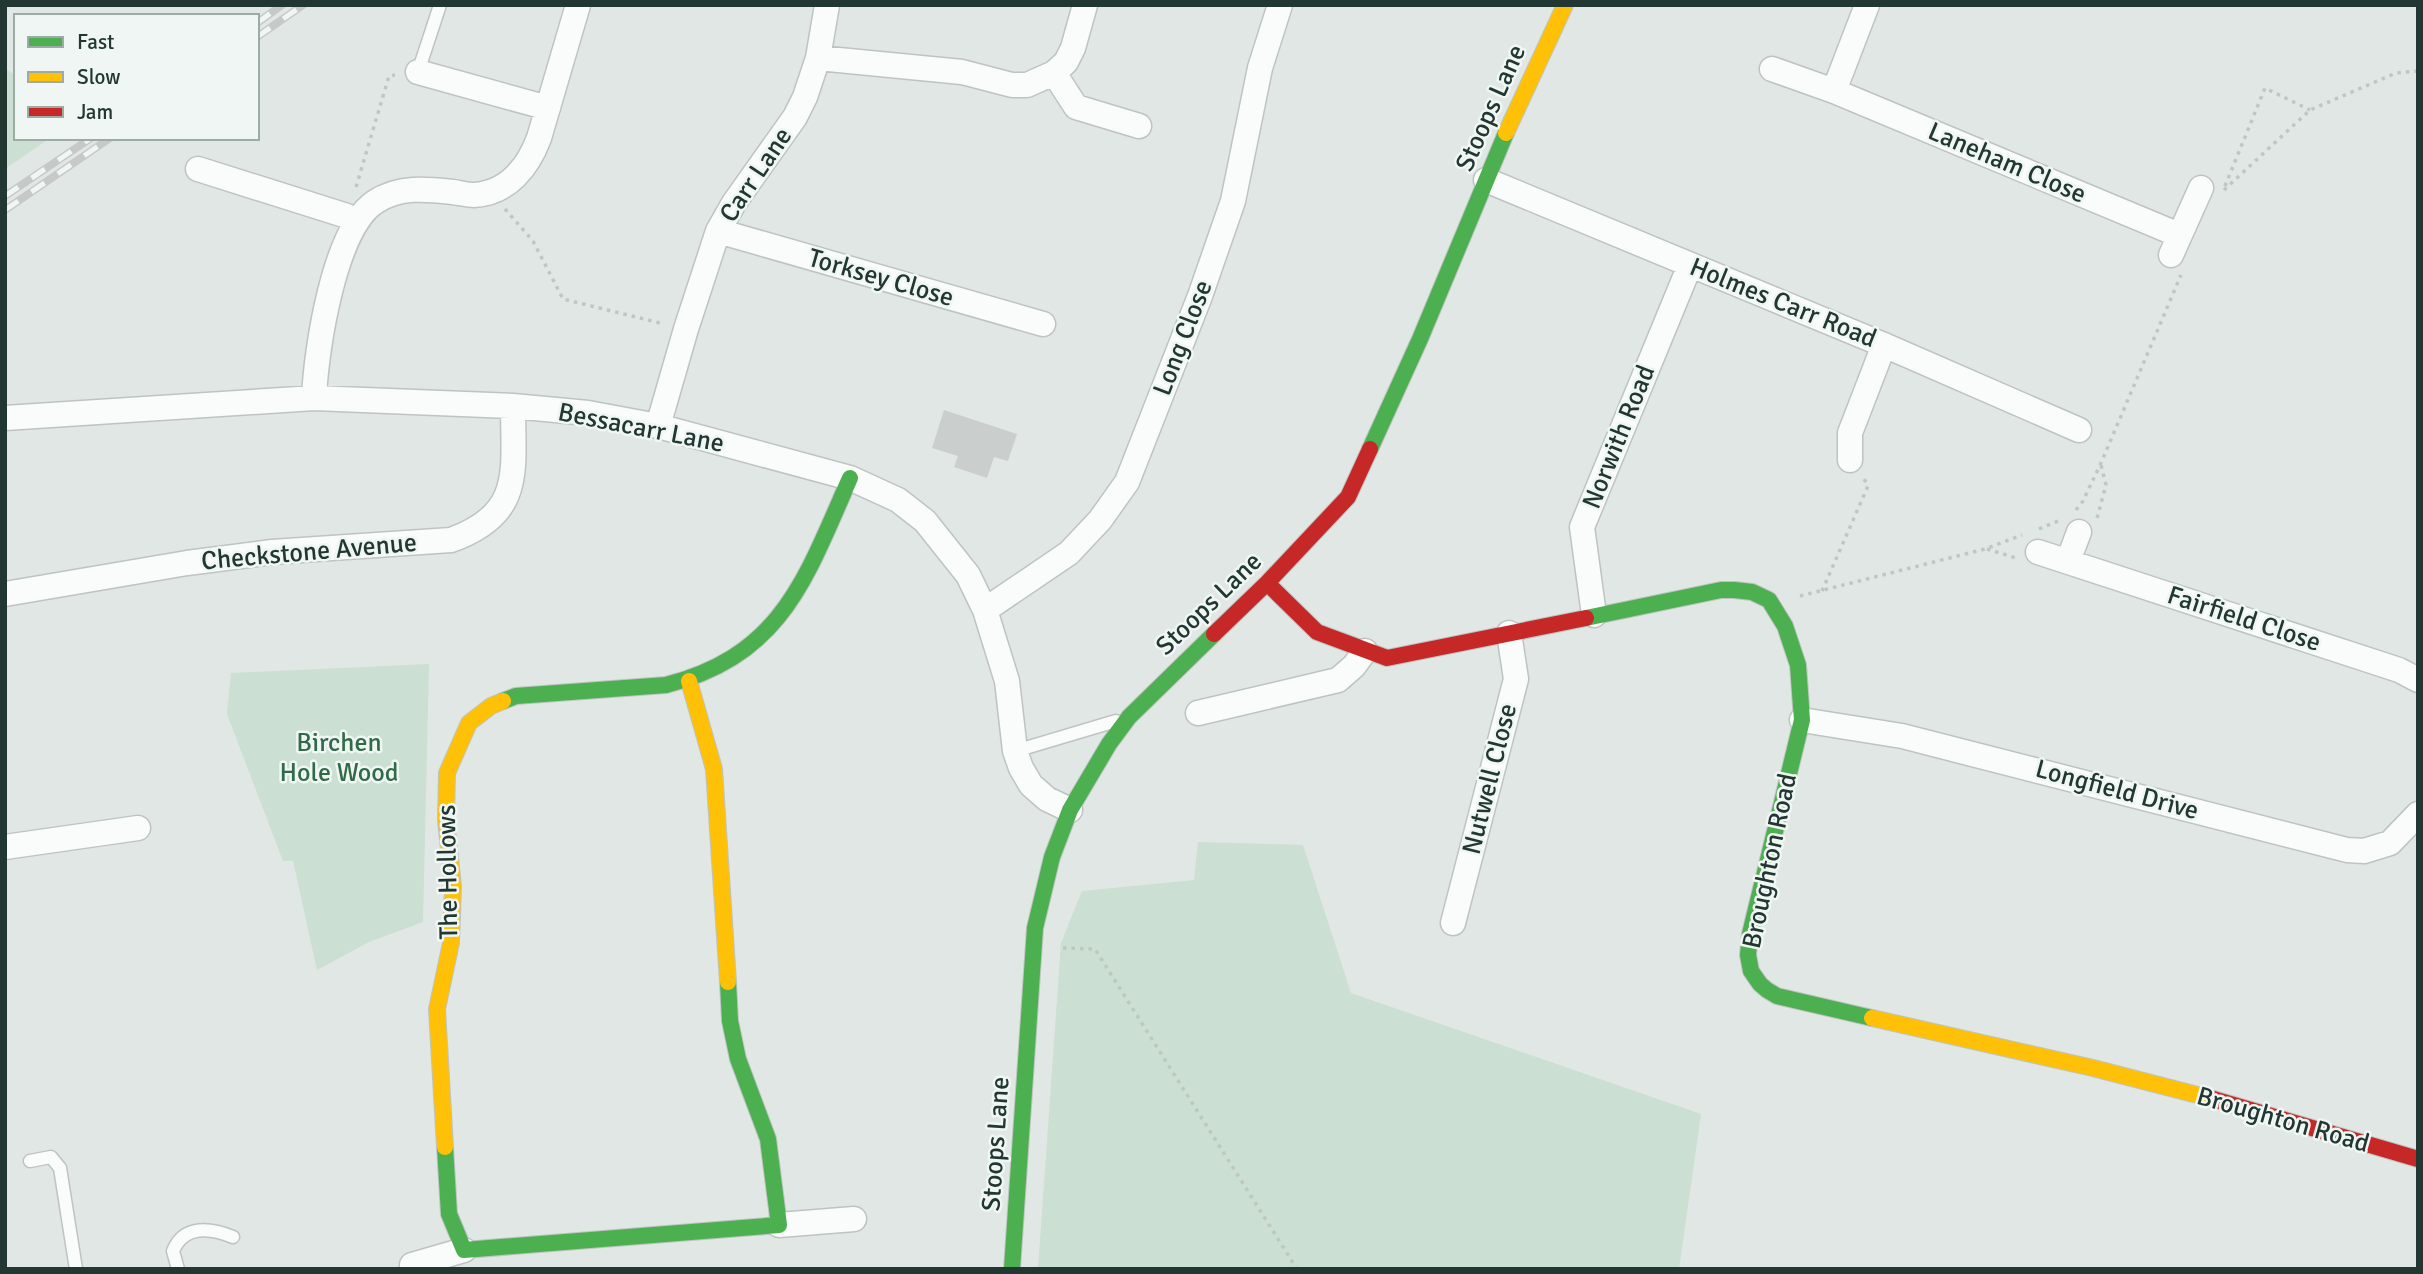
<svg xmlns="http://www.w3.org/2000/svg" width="2423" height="1274" font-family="Signika,sans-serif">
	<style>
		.green { fill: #cbdfd2 }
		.building { fill: #cacfcd }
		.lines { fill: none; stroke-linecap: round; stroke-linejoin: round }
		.lane-casing { stroke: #bec4c1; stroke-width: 15 }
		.street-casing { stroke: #bec4c1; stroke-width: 27 }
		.fast-casing { stroke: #bec4c2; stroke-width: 18 }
		.slow-casing { stroke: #bec4c2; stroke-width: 18 }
		.jam-casing { stroke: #bec4c2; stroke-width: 18 }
		.path { stroke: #bfc7c4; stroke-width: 3.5; stroke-dasharray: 3.5 5; stroke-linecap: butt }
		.lane { stroke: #fafbfb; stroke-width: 12 }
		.street { stroke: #fafbfb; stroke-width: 24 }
		.fast { stroke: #4caf50; stroke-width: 16 }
		.slow { stroke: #ffc107; stroke-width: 16 }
		.jam { stroke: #c62828; stroke-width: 16 }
		.rail-casing { stroke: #c6c9c8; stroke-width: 8 }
		.rail { stroke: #eff6f3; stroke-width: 5; stroke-dasharray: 16; stroke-linecap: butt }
		.labels { text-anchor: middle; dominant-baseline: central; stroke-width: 5; stroke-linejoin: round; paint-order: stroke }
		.street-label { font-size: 26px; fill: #223732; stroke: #eff6f3 }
		.park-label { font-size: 26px; fill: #306b48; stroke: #eff6f3 }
	</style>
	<rect width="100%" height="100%" fill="#e1e7e4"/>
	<path class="green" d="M5 69 16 75V138H50L5 169Z
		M429 664 423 922 369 942 317 970 293 861H283L227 714 231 673Z
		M1198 842 1303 845 1351 993 1701 1114 1679 1269H1038L1061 943 1082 891 1194 880Z"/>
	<path class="building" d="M944 410 1017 434 1008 461 994 457 987 478 954 467 958 456 932 448Z"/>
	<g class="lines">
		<g class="lane-casing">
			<path id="lane" d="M418 72 440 5
				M1015 751 1116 721
				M30 1161 51 1157 60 1168 76 1269
				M178 1269 173 1251C184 1224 211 1228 233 1237"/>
		</g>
		<g class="street-casing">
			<path id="street" d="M818 58 962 72 1012 85H1027L1054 73 1066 62 1073 48 1085 5
				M1772 69 1834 91 2179 235
				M418 72 548 108
				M1054 73 1076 107 1139 126
				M1834 91 1867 5
				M198 169 347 216 354 224
				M1486 180 1884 345 2079 430
				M718 231 1043 324
				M2171 255 2201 188
				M314 398C316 350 334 229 375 202 399 186 426 189 453 192 460 193 468 195 474 195 508 193 528 167 539 138L578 5
				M5 418 314 398 513 406 588 413 658 426 850 478 898 500 925 521 968 575 985 610 1007 681 1015 751 1021 768 1031 785 1047 799 1070 810
				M658 426 686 329 718 231 734 203 795 117 805 97 818 58 827 5
				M1850 460V433L1884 345
				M2038 552 2399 670 2418 680
				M2068 561 2079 532
				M5 594 187 563 272 552 451 540C524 514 513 471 513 406
				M985 610 1069 553 1100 520 1127 482 1200 296 1233 201 1260 68 1280 5
				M1594 615 1582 527 1690 265
				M1198 713 1338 680 1354 666 1365 651
				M1802 720 1902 736 2347 850 2364 851 2390 843 2418 814
				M5 847 138 828
				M1453 923 1516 679 1509 633
				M779 1225 854 1219
				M412 1265 464 1250"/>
		</g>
		<g class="fast-casing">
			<path id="fast" d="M1370 449 1420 339 1506 133
				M1586 618 1721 590H1734L1752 592 1769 600 1785 626 1798 665 1802 720 1750 934 1748 955 1751 971 1760 984 1767 990 1777 996 1872 1018
				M503 701 516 696 666 685C783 655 806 577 850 478
				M445 1147 449 1214 464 1250 779 1225 768 1139 738 1059 730 1021 728 982
				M1012 1269 1035 928 1052 857 1070 810 1109 744 1129 717 1214 634"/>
		</g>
		<g class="slow-casing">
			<path id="slow" d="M1506 133 1565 5
				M689 681 714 769 728 982
				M1872 1018 2093 1068 2213 1099
				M445 1147 437 1009 451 943 453 887 446 820 447 773 469 723 491 706 503 701"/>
		</g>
		<g class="jam-casing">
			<path id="jam" d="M1267 583 1317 632 1387 658 1586 618
				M1214 634 1267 583 1348 497 1370 449
				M2213 1099 2418 1159"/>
		</g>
		<path class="path" d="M2225 186 2265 88 2310 110
			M356 187 389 76 395 75
			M2224 190 2310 110 2396 73 2418 71
			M505 209 533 241 563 299 664 324
			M2076 510 2083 501 2101 463 2181 275
			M2097 518 2106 485 2101 465
			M2039 529 2058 521
			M1987 549 2016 558
			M1822 591 1868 486 1864 479
			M1800 596 1985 549 2022 535
			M1063 948 1095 949 1297 1269"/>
		<use href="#lane" class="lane"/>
		<use href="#street" class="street"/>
		<use href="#fast" class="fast"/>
		<use href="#slow" class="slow"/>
		<use href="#jam" class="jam"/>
		<g class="rail-casing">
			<path id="rail" d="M257 23 282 5
				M257 37 303 5
				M5 196 91 138
				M5 210 110 138"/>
		</g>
		<use href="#rail" class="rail"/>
	</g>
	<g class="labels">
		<g class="street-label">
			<text transform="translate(1491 108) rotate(-66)">Stoops Lane</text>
			<text transform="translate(2007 163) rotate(23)">Laneham Close</text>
			<text transform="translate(756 175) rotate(-56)">Carr Lane</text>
			<text transform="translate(881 278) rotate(16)">Torksey Close</text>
			<text transform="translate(1783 303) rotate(22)">Holmes Carr Road</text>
			<text transform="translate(1183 338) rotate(-69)">Long Close</text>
			<text transform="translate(641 428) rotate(11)">Bessacarr Lane</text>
			<text transform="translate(1619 437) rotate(-68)">Norwith Road</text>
			<text transform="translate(309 552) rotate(-5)">Checkstone Avenue</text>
			<text transform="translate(1209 604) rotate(-44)">Stoops Lane</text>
			<text transform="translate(2244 619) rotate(18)">Fairfield Close</text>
			<text transform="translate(1490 779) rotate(-76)">Nutwell Close</text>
			<text transform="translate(2117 790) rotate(15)">Longfield Drive</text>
			<text transform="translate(1770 861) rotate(-78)">Broughton Road</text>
			<text transform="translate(448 872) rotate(-91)">The Hollows</text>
			<text transform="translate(2283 1120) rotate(16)">Broughton Road</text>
			<text transform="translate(996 1144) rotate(-86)">Stoops Lane</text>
		</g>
		<g class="park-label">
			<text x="339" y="743">Birchen<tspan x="339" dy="30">Hole Wood</tspan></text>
		</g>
	</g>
	<rect width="2423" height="1274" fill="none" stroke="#223732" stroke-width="14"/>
	<rect x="14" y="14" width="245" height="126" fill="#eff6f3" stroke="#9daaa6" stroke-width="2"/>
	<rect x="28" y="37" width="35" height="10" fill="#4caf50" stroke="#9daaa6" stroke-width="2"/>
	<text x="77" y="49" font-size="21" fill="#223732">Fast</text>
	<rect x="28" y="72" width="35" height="10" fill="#ffc107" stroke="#9daaa6" stroke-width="2"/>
	<text x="77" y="84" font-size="21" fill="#223732">Slow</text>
	<rect x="28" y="107" width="35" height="10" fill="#c62828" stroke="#9daaa6" stroke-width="2"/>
	<text x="77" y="119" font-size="21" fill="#223732">Jam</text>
</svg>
